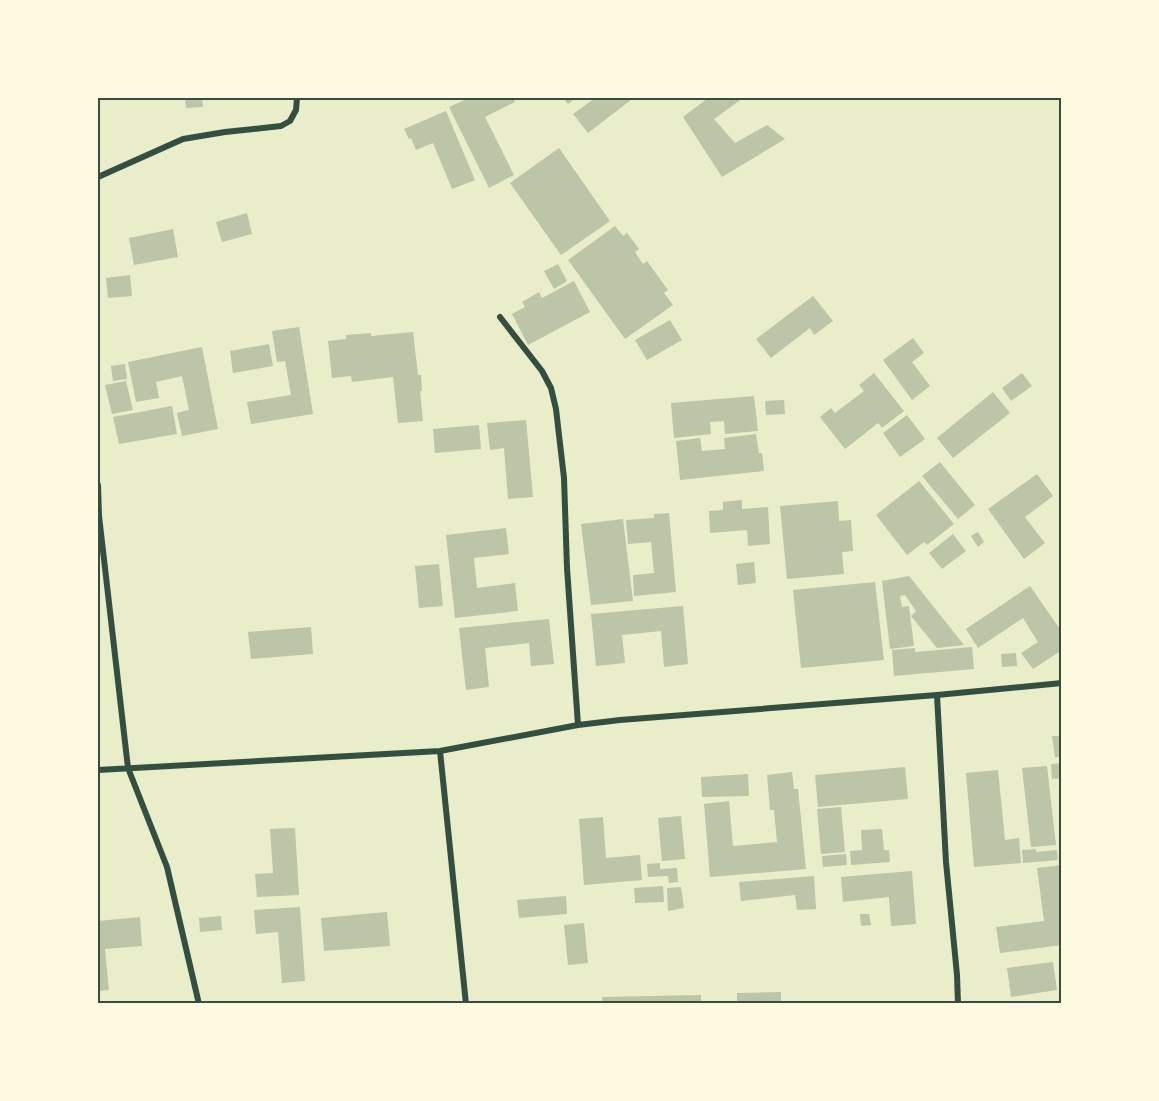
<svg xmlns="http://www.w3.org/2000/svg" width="1159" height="1101" font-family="Helvetica,sans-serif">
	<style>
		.building { fill: #bcc5a7 }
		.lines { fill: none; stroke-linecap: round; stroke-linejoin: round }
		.minor { stroke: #344e41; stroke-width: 6 }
		.neatline { fill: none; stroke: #344e41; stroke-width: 2 }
	</style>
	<rect width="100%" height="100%" fill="#e9edc9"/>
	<path class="building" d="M185 98H202L203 107 186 108Z
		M469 98H513L515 102 485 117 514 175 489 188 449 107Z
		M563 98H576L568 104Z
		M595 98H628L631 100 588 133 573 114Z
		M708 98H743L714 119 735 143 767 125 785 139 722 177 683 117Z
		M446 111 475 180 452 189 433 143 416 150 411 138 409 139 404 129Z
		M559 148 610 221 561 255 510 183Z
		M247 213 252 234 222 242 216 222Z
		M615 226 623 236 627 233 639 249 635 252 643 264 647 261 668 290 664 293 673 305 625 339 568 260Z
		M173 229 178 257 134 265 129 238Z
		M558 264 567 281 554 289 544 271Z
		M130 275 132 296 108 298 106 278Z
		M574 281 590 312 528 345 512 314 525 307 522 302 539 292 542 298Z
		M813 296 833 321 814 335 810 328 771 358 756 339Z
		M670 320 682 340 647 360 635 340Z
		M299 327 313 414 251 424 247 402 291 395 285 361 277 362 272 331Z
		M413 332 418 375H421L422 391H420L423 421 398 423 393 377 352 382 351 376 332 378 328 341 346 339V335L371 333V336Z
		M913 338 924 353 912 362 930 386 912 400 883 360Z
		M269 344 273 366 233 373 230 351Z
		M202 347 218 429 182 436 177 413 189 410 182 376 156 382 159 398 136 402 128 362Z
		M125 364 127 379 113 381 111 366Z
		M874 373 904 411 882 428 878 423 845 449 820 417 831 408 835 413 864 391 859 385Z
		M1022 373 1032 386 1011 401 1002 388Z
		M126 381 133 410 112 414 105 385Z
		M993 392 1010 413 953 458 937 438Z
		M754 396 758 431 725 434 724 421 710 422 711 434 674 438 671 403Z
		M784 400 785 414 766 415 765 401Z
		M172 406 177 434 119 444 113 417Z
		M907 415 925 439 900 457 883 433Z
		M526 420 533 497 508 499 504 448 490 450 487 423Z
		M479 425 481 449 435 453 433 429Z
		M756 434 759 453H762L764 471 680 480 676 441 700 438 702 451 725 449 724 438Z
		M940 462 975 505 958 519 922 476Z
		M1037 474 1053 496 1025 517 1045 543 1024 559 988 509Z
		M919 481 954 524 927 545 924 542 907 555 876 515Z
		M742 500V509L768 507 770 544 748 546 747 530 710 533 709 511 723 510V502Z
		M838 501 839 521 851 520 853 551 842 552 844 574 787 579 780 506Z
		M669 513 676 592 634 596 633 575 654 573 651 542 628 544 626 520 654 518V514Z
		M623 519 633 601 591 605 581 524Z
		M506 528 509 554 474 558 477 588 515 583 518 611 455 618 446 535Z
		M978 532 984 542 978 547 971 536Z
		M953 534 966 551 942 569 929 553Z
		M754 562 756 583 738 585 736 564Z
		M439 564 443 606 419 608 415 566Z
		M909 576 964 645 937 648 911 616 916 611 905 595 900 596 902 607 909 606 914 646 890 649 882 581Z
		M875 582 884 660 801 668 793 590Z
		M1030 586 1062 632V650L1033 669 1021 653 1038 642 1023 618 978 648 966 629Z
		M683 606 688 664 664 667 661 631 622 635 625 663 596 666 591 614Z
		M549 619 554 664 531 666 529 643 485 648 489 687 466 690 459 628Z
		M311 627 313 654 251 659 248 632Z
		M972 647 974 669 894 676 892 650 915 648V652Z
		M1016 653 1017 666 1002 667 1001 654Z
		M1052 736H1062V757H1055Z
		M1062 763V778L1052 779 1051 764Z
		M1047 766 1056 845 1031 847 1022 768Z
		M905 767 908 799 818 807 815 775Z
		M998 770 1005 840 1019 838 1021 863 974 867 966 773Z
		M792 772 794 789H798L806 869 710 877 704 804 729 801 733 846 777 842 774 810H770L767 775Z
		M748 774 749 796 702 797 701 777Z
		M841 807 845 852 821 854 817 809Z
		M681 816 685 859 662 861 658 818Z
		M603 817 606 858 640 855 642 880 584 885 579 819Z
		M295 828 299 895 257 897 255 874 273 873 270 829Z
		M882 829 884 850H889L890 862 851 865 850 851 862 850 861 830Z
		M1036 849V852L1057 850 1058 860 1023 863 1022 850Z
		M846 854 847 865 823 867 822 856Z
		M660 863V869L677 868 678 882 669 883 668 876 648 877 647 864Z
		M1062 865V945L1000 953 996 927 1044 921 1037 868Z
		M912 871 916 924 891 926 889 897 843 902 841 877Z
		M814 876 816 909 797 910 795 895 741 901 739 882Z
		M663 886 664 902 635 903 634 888Z
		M681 887 684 908 668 911 667 888Z
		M566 896 567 914 519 918 517 900Z
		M300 907 305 981 282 983 278 932 256 934 254 910Z
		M387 912 390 946 324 951 321 918Z
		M860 914H869L871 925 861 926Z
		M221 916 222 930 200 932 199 918Z
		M140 917 142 946 105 949 109 990 98 991V921Z
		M584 923 588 963 568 965 564 925Z
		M1053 962 1057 990 1011 997 1007 968Z
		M781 992V1004H737V993Z
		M701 995V1004H602V997Z"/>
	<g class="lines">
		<path class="minor" d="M98 177 183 139 225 132 281 126 290 121 296 110 297 98
			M500 317 542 371 551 388 556 409 564 478 567 568 578 725
			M98 485 99 516 128 768 167 867 199 1004
			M937 695 946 862 957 975 958 1004
			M440 751 466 1004
			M98 770 440 751 578 725 620 720 937 695 1062 683"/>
	</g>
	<rect width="1159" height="1101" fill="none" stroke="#fefae0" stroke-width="198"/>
	<rect x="99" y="99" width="961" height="903" class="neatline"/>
</svg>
